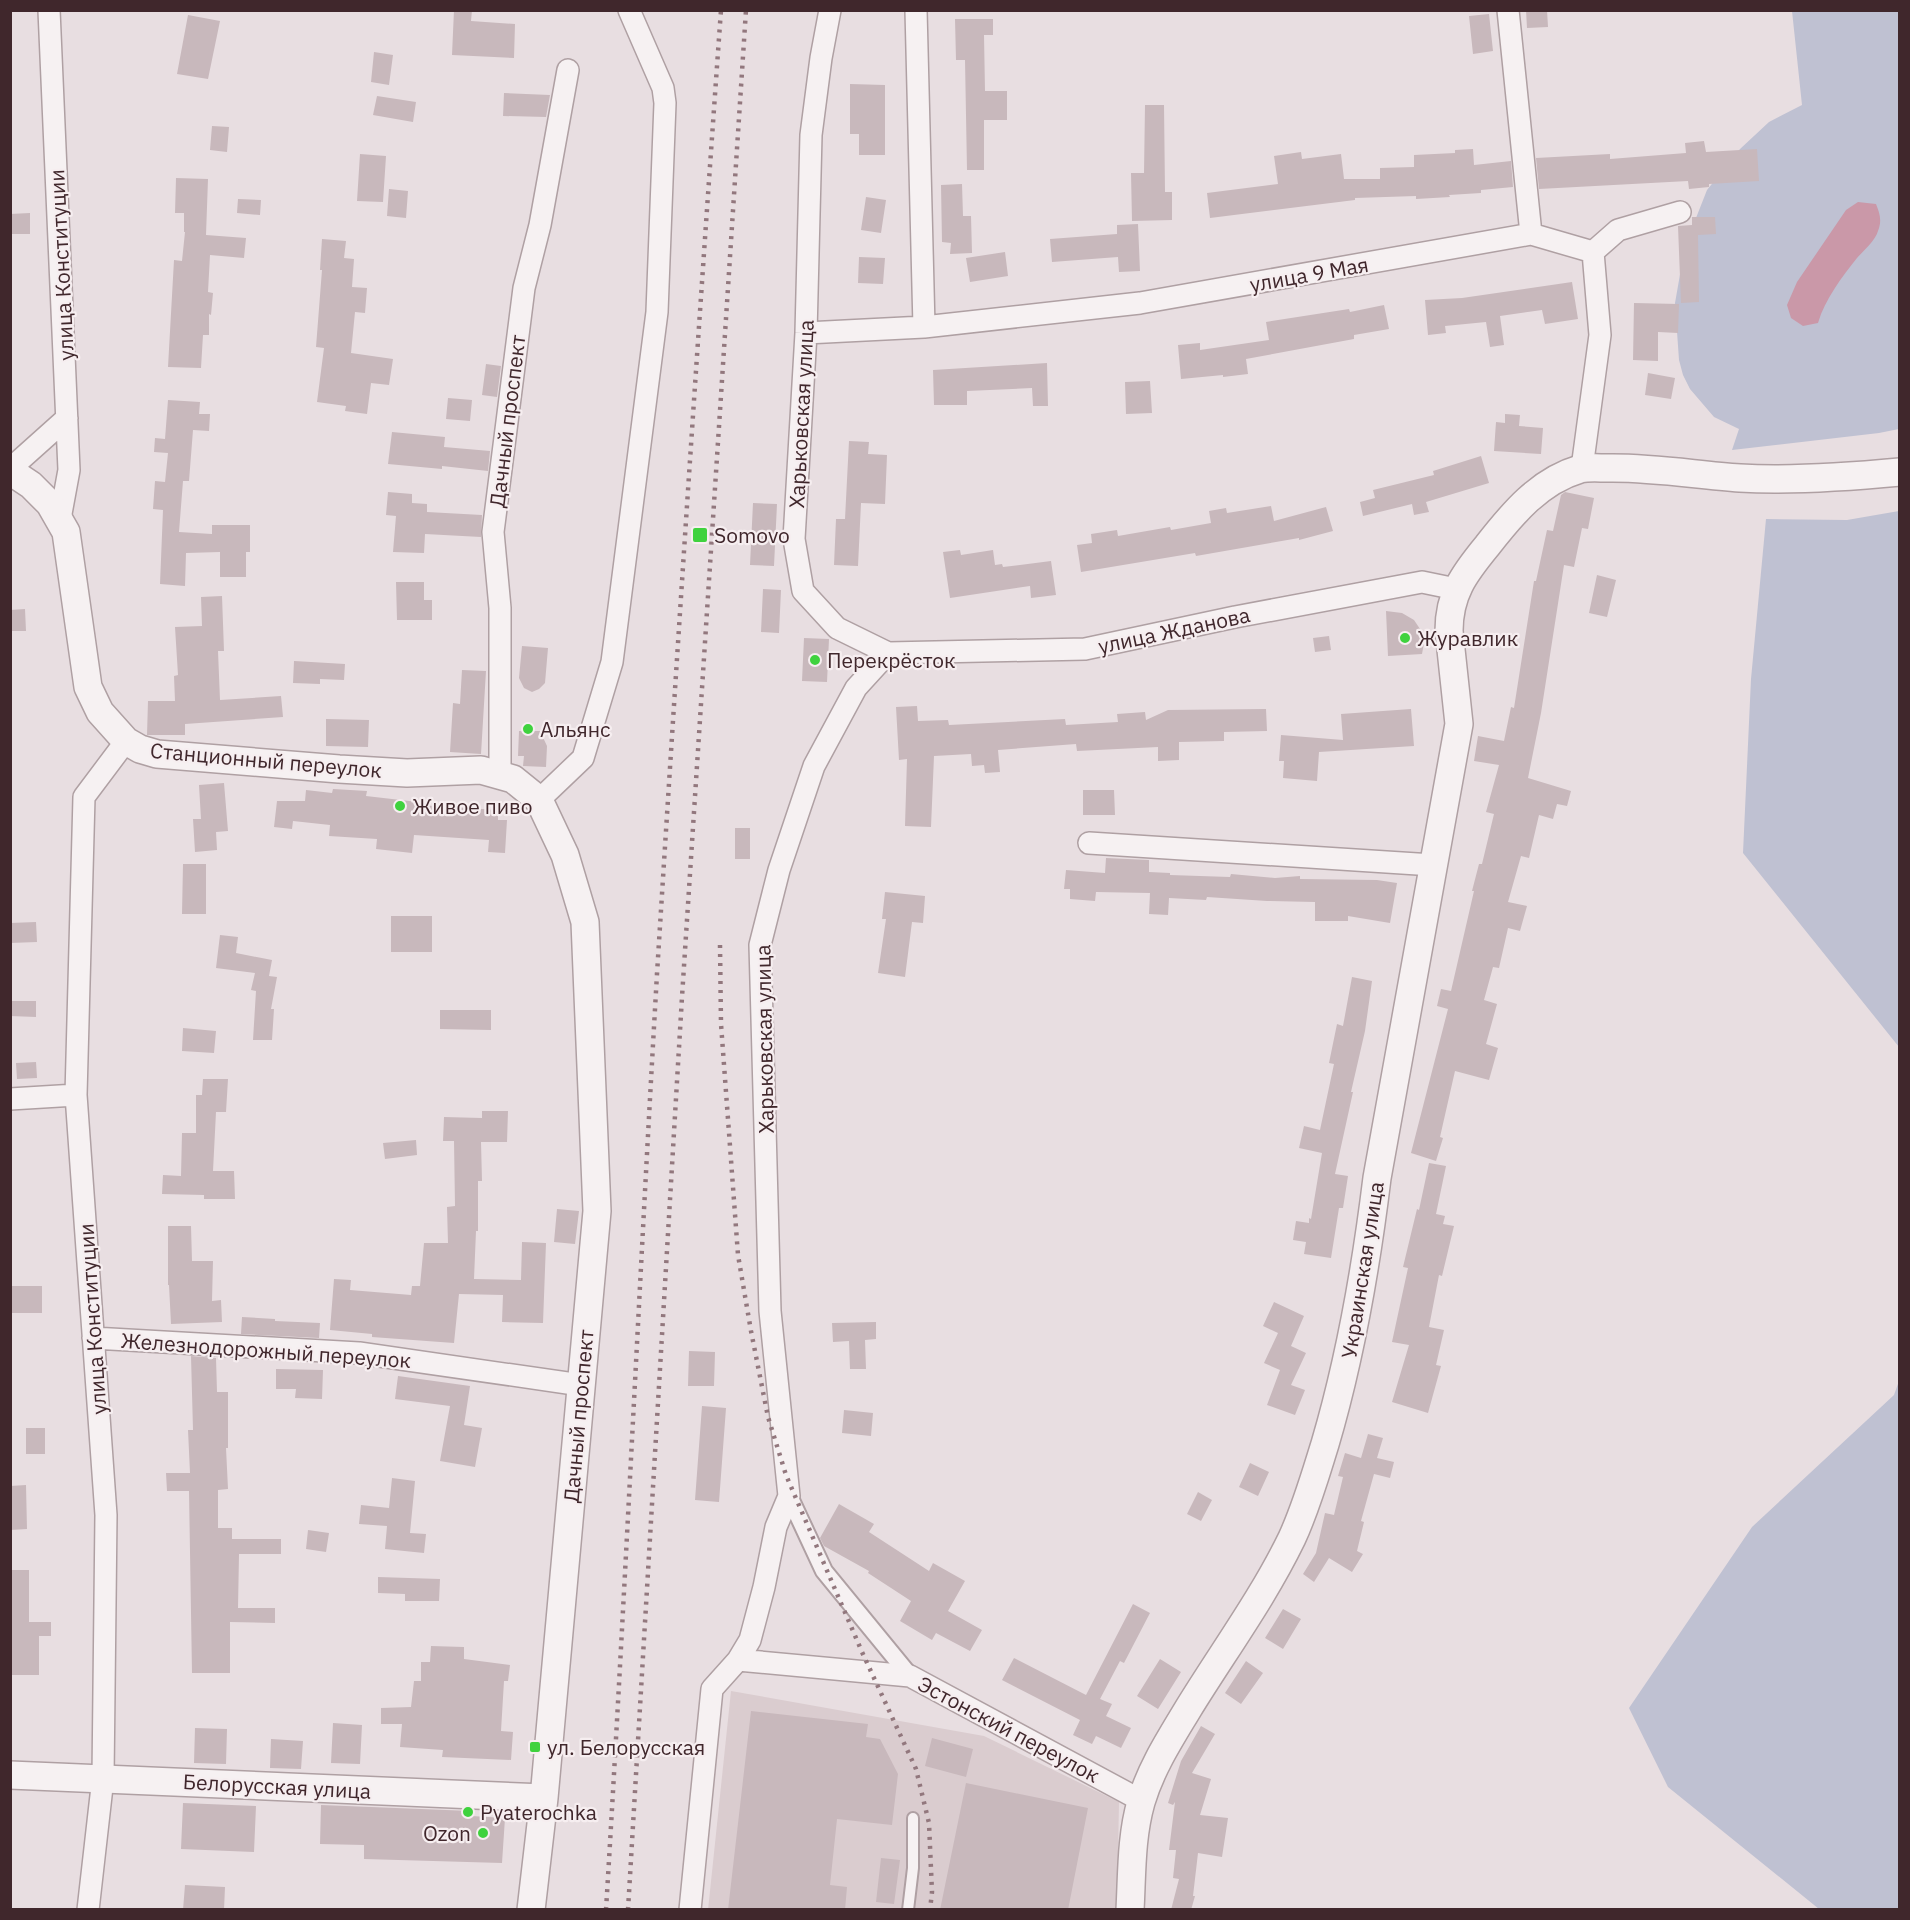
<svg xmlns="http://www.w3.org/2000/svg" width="1910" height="1920" font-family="'IBM Plex Sans',sans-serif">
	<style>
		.built { fill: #dacccf }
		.green { fill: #bfc1d2 }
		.water { fill: #ca98a8 }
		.building { fill: #c8b8bc }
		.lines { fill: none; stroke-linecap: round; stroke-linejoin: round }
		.service-casing { stroke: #afa0a3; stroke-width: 14 }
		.pedestrian-casing { stroke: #afa0a3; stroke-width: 20 }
		.minor-casing { stroke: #afa0a3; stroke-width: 24 }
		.tertiary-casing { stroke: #afa0a3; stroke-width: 30 }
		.service { stroke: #f6f1f2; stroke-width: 10 }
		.pedestrian { stroke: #f6f1f2; stroke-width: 16 }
		.minor { stroke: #f6f1f2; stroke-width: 21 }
		.tertiary { stroke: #f6f1f2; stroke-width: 27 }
		.rail { stroke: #92777d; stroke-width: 4.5; stroke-dasharray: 3 6; stroke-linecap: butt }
		.poi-dot { fill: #3fd23e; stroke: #f6eef0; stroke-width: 2 }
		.labels { text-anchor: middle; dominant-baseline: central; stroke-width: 4.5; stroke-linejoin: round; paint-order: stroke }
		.street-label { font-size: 21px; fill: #40272c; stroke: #f6eef0 }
		.poi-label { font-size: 21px; fill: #40272c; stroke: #f6eef0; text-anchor: start }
	</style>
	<rect width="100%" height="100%" fill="#e8dee1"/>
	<path class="built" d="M731 1691 984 1736 1119 1802 1117 1909 708 1910Z"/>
	<path class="green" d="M1792 11H1899V429L1879 433 1732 450 1739 429 1714 417 1690 389 1683 375 1679 360 1675 303 1685 246 1707 190 1740 149 1769 122 1802 105Z
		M1899 511H1900L1899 1047 1743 853 1751 679 1766 519 1847 520Z
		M1899 1381V1909H1819L1668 1787 1629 1708 1752 1527 1894 1395Z"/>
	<path class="water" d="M1858 202 1876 204C1880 214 1882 221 1878 231 1875 241 1864 250 1857 258 1842 277 1825 299 1818 323L1803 326 1791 318 1787 305 1797 282 1846 210Z"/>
	<path class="building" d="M454 10H472L471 21 515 24 514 58 452 55Z
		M1526 10H1547L1548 27 1527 28Z
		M1489 14 1493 51 1473 54 1469 16Z
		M188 15 220 21 208 79 177 74Z
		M955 19H993V35H984L985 91H1007V120H984V170H967L965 60H956Z
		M374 52 393 55 389 85 371 82Z
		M850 84 885 85V155H859V134H850Z
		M504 93 550 95 546 117 503 116Z
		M377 96 416 102 413 122 373 115Z
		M1145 105H1164L1165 192H1172V220L1132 221 1131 173H1144Z
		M212 126 229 127 227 152 210 150Z
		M1704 141 1706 152 1757 149 1759 181 1709 184V187L1689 189 1688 181 1539 189 1536 158 1610 154V159L1686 153 1685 143Z
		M1473 149 1474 165 1511 161 1513 187 1481 190V193L1449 195 1450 197 1416 199V196L1355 198V200L1210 218 1207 193 1278 184 1274 156 1301 152 1302 159 1341 154 1344 179H1380V168L1414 167V155L1455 153V150Z
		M360 154 386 156 383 202 357 201Z
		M176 178 208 179 206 235 246 238 244 258 210 255 208 292 213 293 211 315 209 314V335H203L201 368 168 367 174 260 182 261 185 232H184V213H175Z
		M962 184 963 216H971L972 253 950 254 951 243 942 242 941 185Z
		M389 189 408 191 406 218 387 216Z
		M866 197 886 200 881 233 861 230Z
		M238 199 261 200 260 215 237 213Z
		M30 213V234H10V214Z
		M1692 217H1715L1716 234 1698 235 1699 302 1681 303 1678 226 1692 225Z
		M1138 224 1140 271 1119 272 1118 257 1052 262 1050 239 1117 234V225Z
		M322 239 346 241 344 258 354 259 352 287 367 288 365 313 355 312 351 353 393 359 389 385 371 383 367 414 345 411 346 406 317 402 324 348 316 347 322 270H320Z
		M1005 252 1008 276 970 282 966 258Z
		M859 257 885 258 883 284 858 283Z
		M1572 282 1578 319 1545 324 1542 310 1500 316 1504 345 1490 347 1486 322 1445 326 1446 333 1428 335 1425 300 1462 298Z
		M1634 303 1679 304 1678 333 1658 332V361L1633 360Z
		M1384 305 1389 329 1354 335V339L1246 359 1248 374 1223 377V375L1181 379 1178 345 1200 343V350L1269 340 1266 322 1349 309 1350 312Z
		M1047 363 1048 406H1033L1032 388 967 391V405H934L933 370Z
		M486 364 501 366 497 397 482 395Z
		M1648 373 1675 378 1671 399 1645 395Z
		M1150 381 1152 413 1126 414 1125 382Z
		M448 398 472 400 470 421 446 419Z
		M168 400 200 402 199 414H210L209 431 193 430 189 481H183L179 532 212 534V525H250V552H246V577H220V552L186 553 185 586 160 584 163 510 153 509 155 481 165 482 168 453 154 452 155 438 165 439Z
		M1505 414 1520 415 1519 426 1543 428 1541 454 1494 451 1496 422 1505 423Z
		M392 432 445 437 444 447 490 451 488 471 442 466V469L388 464Z
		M849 441 869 442 868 454 887 455 885 504 861 503 858 566 834 565 836 519H845Z
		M1481 456 1489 483 1426 502 1429 512 1414 515 1412 504 1363 516 1360 502 1375 498 1373 490 1434 475 1433 471Z
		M388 492 412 494V503L427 504V512L482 515 481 537 425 534 424 553 393 552 396 516 386 515Z
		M1565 492 1594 498 1588 529 1582 528 1574 567 1564 565 1541 713 1528 778 1571 791 1567 806 1557 804 1553 819 1539 815 1529 858 1521 856 1508 902 1527 906 1520 931 1508 928 1499 968 1493 967 1484 1000 1497 1004 1486 1044 1498 1048 1489 1080 1455 1071 1440 1137 1443 1138 1436 1161 1411 1153 1448 1009 1437 1006 1441 989 1451 991 1474 891H1472L1479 864H1482L1494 814 1486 812 1499 765 1474 761 1478 736 1504 741 1511 707 1514 708 1534 581H1536L1547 530 1553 531 1561 495Z
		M753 503 777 504 774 566 750 565Z
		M1271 506 1274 521 1326 507 1333 531 1299 540V538L1196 556 1195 553 1081 572 1077 545 1092 543 1091 534 1117 530 1118 536 1170 527 1171 530 1211 523 1209 511 1226 508 1227 513Z
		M960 550 961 555 993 550 995 565 1002 564 1003 567 1051 561 1056 595 1031 598 1030 586 950 598 943 552Z
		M1597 575 1616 580 1607 617 1589 613Z
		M396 582H424V600H432V620H397Z
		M763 589 781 590 779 633 761 632Z
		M222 596 224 651H218L220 700 281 696 283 717 185 724V735H147L148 701H175L174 676 178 675 175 627 202 626 201 597Z
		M25 609 26 631H10V610Z
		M1386 611 1402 613 1414 620 1422 632 1424 643 1422 654 1388 656Z
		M1329 636 1331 650 1315 652 1313 638Z
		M804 638 829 639 827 682 802 681Z
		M522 646 548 648 545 683 539 689 532 692 524 688 519 678Z
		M294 661 345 664 344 680 320 679V684L293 683Z
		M462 670 486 671 481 754 450 752 453 703 460 704Z
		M917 706 918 721 948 720 949 725 1065 719 1066 725 1118 722 1117 714 1145 712 1146 720 1168 710 1266 709 1267 731 1224 732V741L1179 742V760L1158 761V747L1077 751 1076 744 998 750 1000 772 985 773 984 765 972 766 971 754 934 756 931 827 905 826 907 759 899 760 896 707Z
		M1411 709 1414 746 1319 752 1317 781 1283 778 1284 761H1279L1281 735 1343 740 1341 714Z
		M326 719 369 720 368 747 326 746Z
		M519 731H540L547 746 546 767 523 766 524 756H518Z
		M224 783 228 831 216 832 217 850 195 852 193 819H201L199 785Z
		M333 789 367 791 366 796 418 802V805L498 810V820H507L505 853 488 852 489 840 414 835 412 853 376 849 377 839 329 836 330 825 293 821 292 829 274 827 277 801H305L306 790 332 793Z
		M1083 790H1114L1115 815H1083Z
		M735 828H750V859H735Z
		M1106 858 1149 860V872L1170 873V875L1230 877 1231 874 1275 878 1300 876V879L1377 880 1397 883 1390 923 1348 916V921H1315V902L1267 901 1207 897 1206 900 1169 898 1168 915 1149 914 1150 893 1096 892 1095 901 1070 899V889H1064L1066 870 1105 873Z
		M183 864H206V914H182Z
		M885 892 925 896 923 923 912 922 905 977 878 973 886 919H882Z
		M391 916H432V952H391Z
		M36 922 37 942 10 943V923Z
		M220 935 238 937 236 953 272 960 269 976 277 977 271 1009H274L272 1040H253L256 991 251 990 255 973 216 968Z
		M1352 977 1372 981 1365 1031 1351 1092H1353L1335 1174 1348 1176 1343 1208H1339L1331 1258 1304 1254 1306 1242 1293 1240 1296 1221 1309 1223V1218L1311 1219 1322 1153 1299 1148 1304 1126 1320 1130 1334 1064 1329 1063 1337 1024 1343 1026Z
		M10 1001H36V1017L10 1016Z
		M440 1010H491V1030L440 1029Z
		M183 1028 216 1031 214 1053 182 1051Z
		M36 1062 37 1078 17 1079 16 1063Z
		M203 1079H228L226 1112H216L213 1171H234L235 1199H204V1195L162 1194 163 1175 181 1176 182 1133H196V1095H202Z
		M482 1111H508L507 1142H481L482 1181H478V1231H476L474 1279 521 1280 522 1242 546 1243 543 1323 502 1322 503 1295 459 1294 454 1343 372 1337V1334L330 1330 334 1279 351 1280 350 1290 411 1295 412 1286H420L424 1243H448L447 1207 455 1206 454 1141H443L444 1117 482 1118Z
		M416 1140 417 1155 385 1159 383 1143Z
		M1429 1163 1446 1166 1436 1214 1445 1216 1443 1224 1454 1226 1442 1276 1439 1275 1429 1327 1444 1330 1436 1365 1441 1366 1428 1413 1392 1402 1409 1345 1392 1342 1408 1268 1403 1267 1417 1209 1419 1210Z
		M557 1209 579 1211 575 1244 554 1242Z
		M168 1226H191L192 1261H213L212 1301 221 1300 222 1322 171 1324 169 1285H168Z
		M10 1286H42V1313H10Z
		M1274 1302 1304 1316 1291 1346 1306 1353 1291 1385 1305 1390 1295 1415 1267 1405 1280 1370 1264 1363 1278 1333 1263 1326Z
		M242 1317 275 1319V1321L320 1323 319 1338 241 1334Z
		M876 1322V1339L865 1340 866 1369H850L849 1341 833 1342 832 1323Z
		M689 1351 715 1352 714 1386H688Z
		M191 1356 216 1358 217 1392H228V1448H226L228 1489 218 1490V1528H232V1539H281V1554H239L238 1608H275V1623L230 1622V1673H192L189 1491H167L166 1473H190L188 1430H193Z
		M276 1369 323 1370 322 1399 295 1398 296 1389H276Z
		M398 1376 470 1386 464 1425 482 1428 475 1467 440 1461 450 1406 395 1399Z
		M702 1406 726 1408 719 1502 695 1500Z
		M844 1410 873 1413 871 1436 842 1433Z
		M26 1428H45V1454H26Z
		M1368 1434 1383 1438 1377 1458 1394 1462 1390 1478 1374 1474 1361 1521 1364 1522 1357 1551 1363 1554 1352 1572 1329 1558 1314 1582 1303 1574 1316 1553 1325 1513 1334 1515 1343 1477 1338 1476 1345 1453 1361 1458Z
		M1250 1463 1269 1472 1258 1496 1239 1487Z
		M392 1478 415 1481 410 1533 426 1534 424 1553 385 1549 387 1526 359 1524 361 1505 389 1508Z
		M26 1485 27 1529 10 1530V1486Z
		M1198 1492 1212 1500 1201 1521 1187 1514Z
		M839 1504 874 1524 869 1532 929 1571 933 1563 965 1581 948 1611 982 1630 970 1651 936 1633 932 1640 900 1621 911 1601 868 1573 869 1571 824 1546 820 1538Z
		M308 1530 329 1533 326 1552 306 1549Z
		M10 1570H29V1622H51V1636H39V1675H10Z
		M378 1577 440 1579 439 1601H405V1594L378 1593Z
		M1133 1604 1150 1613 1124 1663 1120 1661 1100 1699 1112 1704 1106 1716 1131 1728 1121 1748 1096 1736 1092 1744 1073 1735 1080 1720 1002 1680 1014 1658 1086 1695Z
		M1283 1609 1301 1619 1283 1649 1265 1638Z
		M431 1646 464 1647V1659L510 1665 508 1681H504L501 1731 513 1732 511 1760 442 1757 443 1750 400 1747 402 1724H381V1708L411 1707 414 1681H421V1662H430Z
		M1160 1659 1181 1672 1158 1709 1137 1696Z
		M1246 1661 1263 1673 1241 1704 1225 1693Z
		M751 1711 868 1724 866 1737 880 1739 898 1774 892 1825 837 1819 830 1885 847 1887 845 1910H728Z
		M333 1723 362 1725 360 1764 331 1763Z
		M1201 1726 1215 1734 1192 1773 1211 1779 1200 1815 1228 1818 1222 1857 1198 1853 1193 1896H1195L1191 1910H1171L1179 1879 1173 1878 1176 1850H1169L1175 1802 1173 1805 1168 1803 1181 1761Z
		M195 1728 227 1729 226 1764 194 1763Z
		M932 1738 973 1749 966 1777 925 1766Z
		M271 1739 303 1741 301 1769 270 1768Z
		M966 1783 1088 1808 1068 1910H940Z
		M183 1803 256 1806 254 1852 181 1849Z
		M321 1805 471 1811V1816L505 1818 502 1863 364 1859V1845L320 1844Z
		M881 1858 900 1860 894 1904 876 1902Z
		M185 1885 225 1887 224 1910H183Z"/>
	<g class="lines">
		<g class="service-casing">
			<path id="service" d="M908 1910 913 1868V1818"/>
		</g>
		<g class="pedestrian-casing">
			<path id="pedestrian" d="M789 1496 824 1571 910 1676"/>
		</g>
		<g class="minor-casing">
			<path id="minor" d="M49 10 69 470 60 519
				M830 10 821 58 811 135 806 333 794 539 803 591 837 628 888 653 1085 649 1235 617 1422 582 1456 589
				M916 10 924 327
				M1508 10 1531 234
				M1593 252 1618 230 1680 212
				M806 333 924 327 1140 303 1531 234 1593 252 1600 335 1582 468
				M10 469 67 418
				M500 776V608L493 532 524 288 540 225 568 70
				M539 800 583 758 612 662 657 312 665 103 663 88 629 10
				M1089 843 1433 865
				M10 1099 76 1095
				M93 1338 359 1353 581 1385
				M738 1660 910 1676 1142 1801
				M88 1910 103 1778 106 1515 76 1095 84 797 126 741
				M690 1910 712 1689 738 1660 750 1640 764 1587 776 1527 789 1496 770 1311 760 945 779 870 814 766 856 688 888 653"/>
		</g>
		<g class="tertiary-casing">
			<path id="tertiary" d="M10 471 31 485 50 504 66 532 88 687 100 712 126 741 140 749 157 754 339 769 407 773 481 770 513 779 539 800 565 855 585 922 597 1211 544 1798 531 1910
				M10 1775 544 1798
				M1130 1910C1132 1873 1131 1837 1141 1802 1151 1768 1170 1739 1188 1709 1223 1652 1263 1598 1292 1538 1306 1508 1315 1476 1325 1444 1351 1356 1366 1268 1377 1178L1459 724 1449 631C1449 594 1464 574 1487 546 1512 514 1539 481 1580 469 1588 467 1599 468 1607 468 1652 467 1696 475 1740 478 1793 481 1847 477 1900 472"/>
		</g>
		<use href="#service" class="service"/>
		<use href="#pedestrian" class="pedestrian"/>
		<use href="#minor" class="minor"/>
		<use href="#tertiary" class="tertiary"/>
		<path class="rail" d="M720 945 721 1024 738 1255 751 1331 768 1417 786 1475 862 1652 916 1769 929 1823 932 1892 930 1910
			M606 1910C625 1598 639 1286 657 974 677 653 698 332 721 10
			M628 1910 682 997 746 10"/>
	</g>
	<g class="poi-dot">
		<rect x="692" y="527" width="16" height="16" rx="3"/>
		<circle cx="1405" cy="638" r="6"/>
		<circle cx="815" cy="660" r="6"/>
		<circle cx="528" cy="729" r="6"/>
		<circle cx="400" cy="806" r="6"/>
		<rect x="529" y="1741" width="12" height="12" rx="3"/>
		<circle cx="468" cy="1812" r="6"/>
		<circle cx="483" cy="1833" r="6"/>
	</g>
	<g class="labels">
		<g class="street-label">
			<text transform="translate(61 265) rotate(-93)">улица Конституции</text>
			<text transform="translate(1309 274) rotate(-10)">улица 9 Мая</text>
			<text transform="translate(801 414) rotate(-87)">Харьковская улица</text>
			<text transform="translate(507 421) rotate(-83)">Дачный проспект</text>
			<text transform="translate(1174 630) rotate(-12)">улица Жданова</text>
			<text transform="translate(266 760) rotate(5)">Станционный переулок</text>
			<text transform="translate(764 1039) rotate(-91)">Харьковская улица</text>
			<text transform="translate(1362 1270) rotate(-81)">Украинская улица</text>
			<text transform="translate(92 1319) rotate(-94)">улица Конституции</text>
			<text transform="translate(266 1350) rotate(4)">Железнодорожный переулок</text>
			<text transform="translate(578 1416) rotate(-85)">Дачный проспект</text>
			<text transform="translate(1009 1729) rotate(28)">Эстонский переулок</text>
			<text transform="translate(277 1786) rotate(3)">Белорусская улица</text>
		</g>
		<g class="poi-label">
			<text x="714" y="535">Somovo</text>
			<text x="1417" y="638">Журавлик</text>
			<text x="827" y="660">Перекрёсток</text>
			<text x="540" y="729">Альянс</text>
			<text x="412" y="806">Живое пиво</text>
			<text x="547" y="1747">ул. Белорусская</text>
			<text x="480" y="1812">Pyaterochka</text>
			<text x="471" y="1833" text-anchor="end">Ozon</text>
		</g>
	</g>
	<rect width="1910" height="1920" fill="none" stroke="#40272c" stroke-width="24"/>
</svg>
